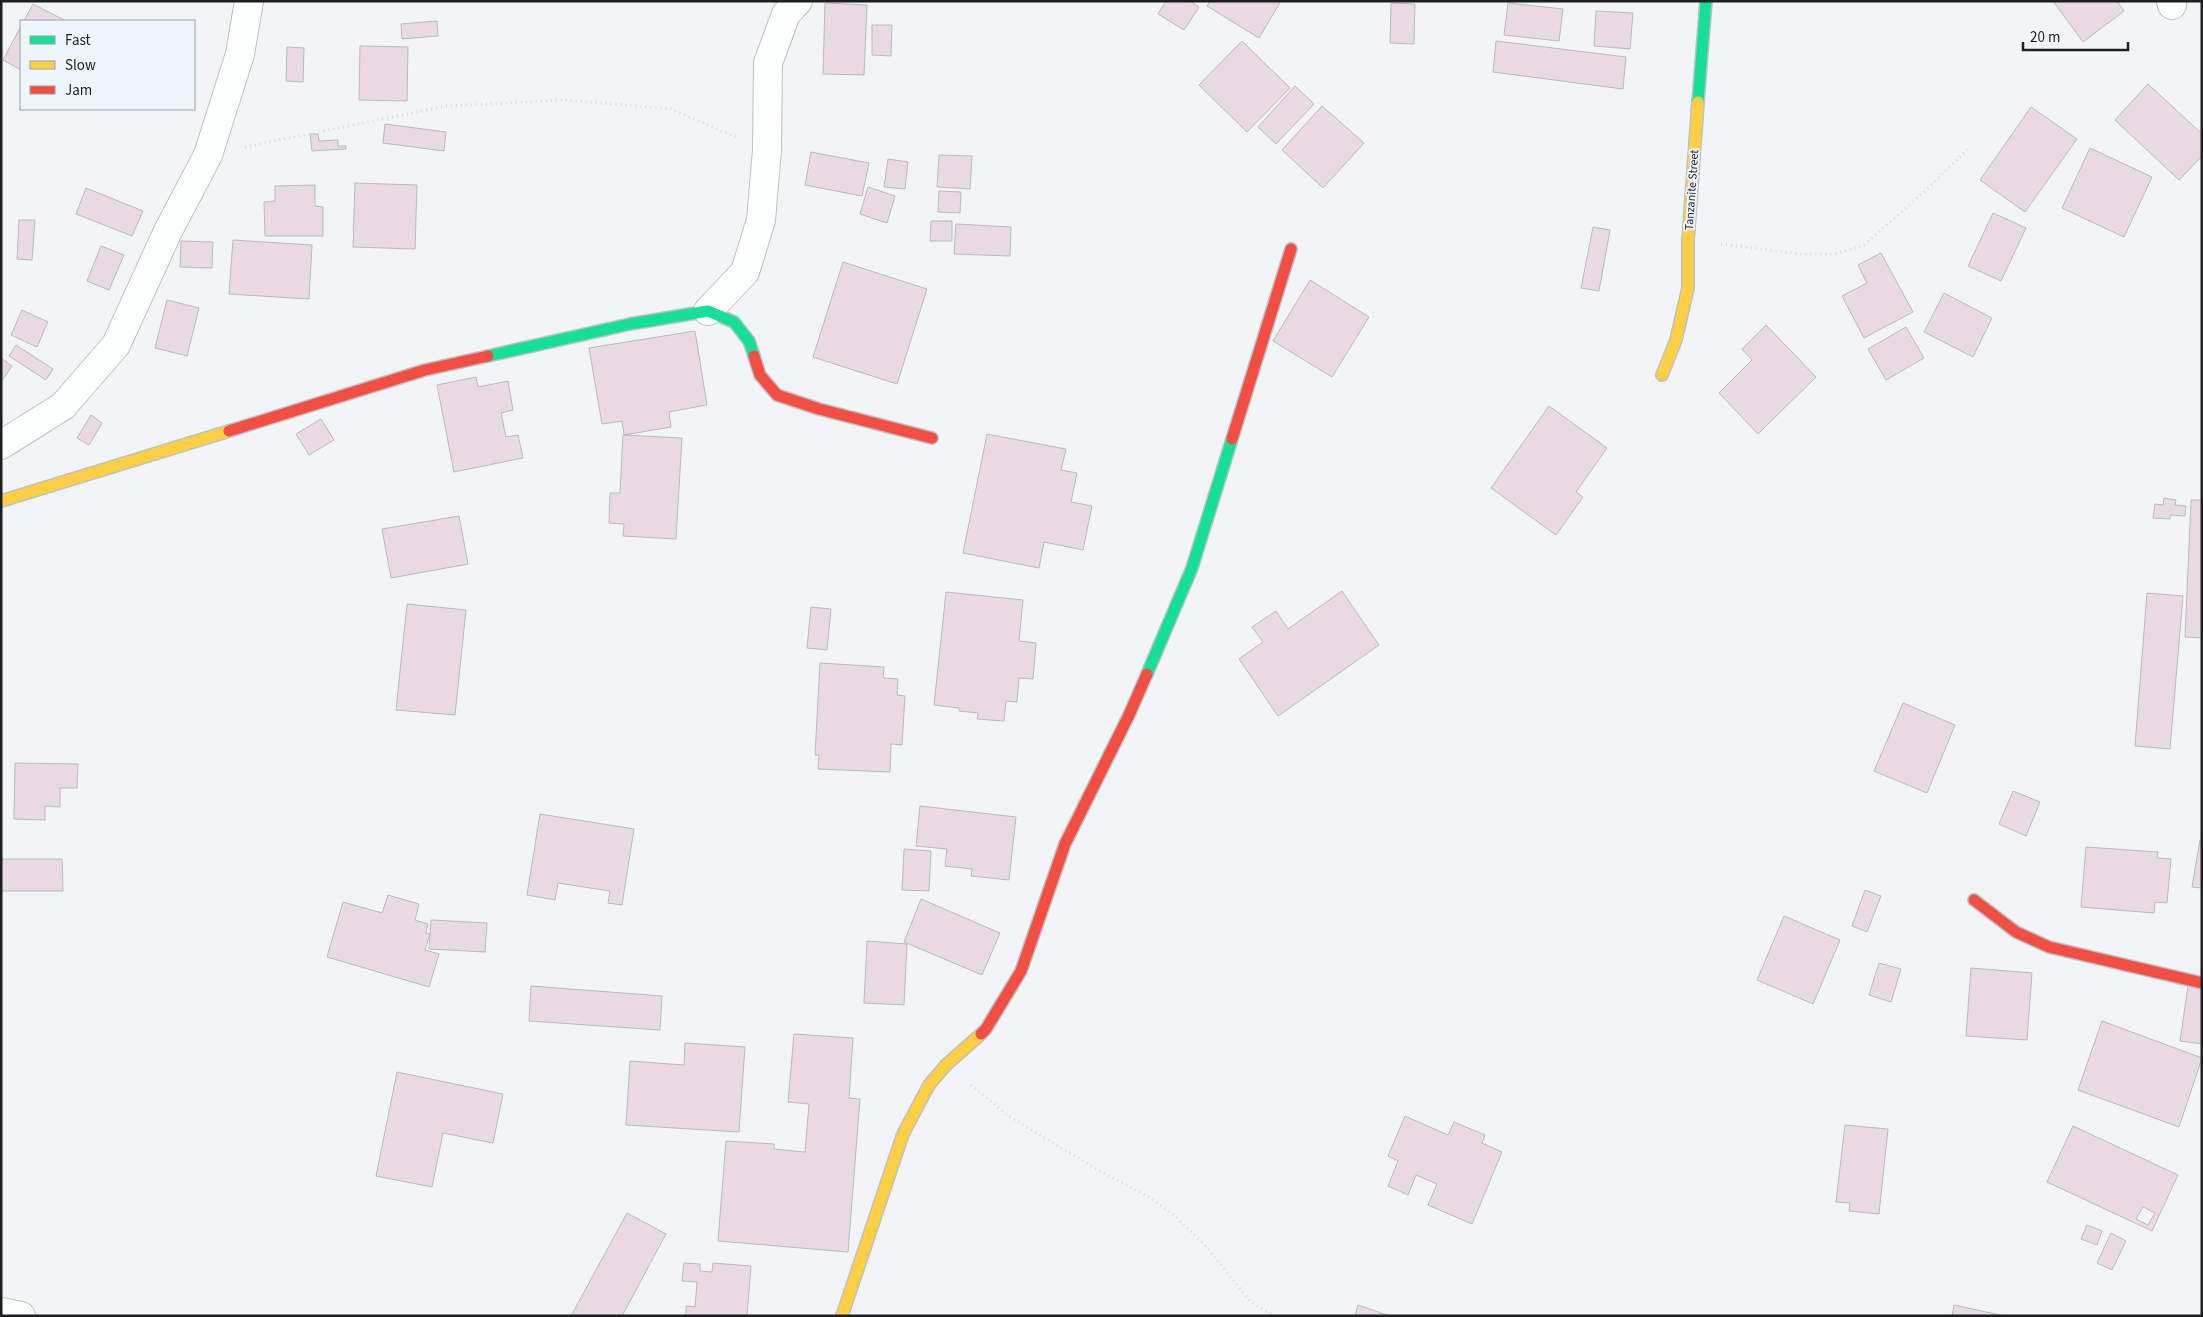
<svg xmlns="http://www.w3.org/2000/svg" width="2203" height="1317" font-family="'Source Sans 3',sans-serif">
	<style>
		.building { fill: #e9dae6; stroke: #bababc; fill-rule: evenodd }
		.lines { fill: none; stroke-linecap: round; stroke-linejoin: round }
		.street-casing { stroke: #bec1c4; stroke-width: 30 }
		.fast-casing { stroke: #bec1c4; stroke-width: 14 }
		.slow-casing { stroke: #bec1c4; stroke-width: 14 }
		.jam-casing { stroke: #bec1c4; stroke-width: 14 }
		.path { stroke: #d8dada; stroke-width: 3; stroke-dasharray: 1 4; stroke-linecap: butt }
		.street { stroke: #fdfefe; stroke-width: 28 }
		.fast { stroke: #16e098; stroke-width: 11 }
		.slow { stroke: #ffcf43; stroke-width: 11 }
		.jam { stroke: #f24e42; stroke-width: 11 }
		.labels { text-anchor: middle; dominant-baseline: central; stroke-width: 4; stroke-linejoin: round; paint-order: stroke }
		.street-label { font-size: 12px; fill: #1c1f21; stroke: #eef6fc }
	</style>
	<rect width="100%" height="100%" fill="#f2f5f8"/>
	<path class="building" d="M1166 1H1190L1199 7 1184 30 1158 14Z
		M1210 1H1281L1259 38 1207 6Z
		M2053 1H2117L2124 11 2083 42Z
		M825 3 867 5 864 75 823 74Z
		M1391 3 1415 4 1414 44 1390 43Z
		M1508 3 1563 9 1559 41 1504 35Z
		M33 4 66 21H24Z
		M1596 11 1633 13 1630 49 1594 46Z
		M437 21 438 36 402 39 401 24Z
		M872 25H892L891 56 872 55Z
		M21 26V70L3 60Z
		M1242 41 1290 88 1247 132 1199 85Z
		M1496 41 1626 57 1623 89 1493 72Z
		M360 46 408 47 407 101 359 100Z
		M287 47 304 48 303 82 286 81Z
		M2148 84 2202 134V156L2179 180 2115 120Z
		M1295 86 1314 104 1276 144 1258 127Z
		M1322 106 1364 143 1323 188 1282 150Z
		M2031 107 2077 139 2025 212 1980 180Z
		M385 124 446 132 444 151 383 143Z
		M310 134H318L319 141 338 140V146H346V149L312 151Z
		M2090 148 2152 177 2124 237 2062 208Z
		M811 152 869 163 862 196 805 185Z
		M939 155 972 156 970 189 937 187Z
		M888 159 908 162 905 189 884 187Z
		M355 183 417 185 415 249 353 247Z
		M315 185V206L323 207V236H265L264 202 275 201V186Z
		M868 187 895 196 887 223 860 214Z
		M86 188 143 211 132 236 76 214Z
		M939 191 961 192 960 213 938 212Z
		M1993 213 2026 228 2001 281 1968 266Z
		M19 220H35L32 260 17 259Z
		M931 221H952V241H930Z
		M956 224 1011 227 1010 256 954 254Z
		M1593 227 1610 230 1599 291 1581 288Z
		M233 240 312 245 309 299 229 294Z
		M181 241 213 242 212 268 180 267Z
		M101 246 124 255 109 290 87 281Z
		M1881 253 1913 312 1864 338 1842 296 1867 283 1858 265Z
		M843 262 927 289 897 384 813 357Z
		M1310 280 1369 317 1332 377 1273 341Z
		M1944 293 1992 318 1973 357 1924 332Z
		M167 300 199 308 187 356 155 348Z
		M22 310 48 322 37 347 11 335Z
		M1766 325 1816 377 1758 434 1719 393 1752 360 1742 349Z
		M1906 327 1924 358 1886 380 1868 349Z
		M695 331 707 405 669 412 671 427 624 435 622 421 602 424 589 348Z
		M16 345 53 369 46 380 9 356Z
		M1 358 12 366 1 382Z
		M476 377 478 387 508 381 513 410 501 413 506 437 518 435 523 458 454 472 437 385Z
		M1549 406 1607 448 1576 492 1583 497 1556 535 1491 488Z
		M91 415 102 423 89 445 77 438Z
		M321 419 334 440 309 455 296 434Z
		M987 434 1066 449 1061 470 1077 473 1071 502 1092 506 1083 550 1044 542 1039 568 963 553Z
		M623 435 682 438 676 539 623 536 624 524 609 523 610 493H620Z
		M2164 498 2176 500 2175 505 2186 506 2185 516 2170 515V519L2153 518 2155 504 2163 505Z
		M2191 500H2202V638L2185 637Z
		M459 516 468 564 391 578 382 529Z
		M1342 591 1379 645 1278 716 1239 659 1263 642 1252 627 1276 611 1288 629Z
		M946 592 1023 600 1019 641 1036 643 1033 679 1019 678 1017 702 1006 701 1004 721 977 719 978 713 959 711V708L934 705Z
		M2147 593 2183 596 2170 749 2135 746Z
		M407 604 466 610 455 715 396 710Z
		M811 607 831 609 827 650 807 648Z
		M820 663 884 667 883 678 898 679 897 695 905 696 902 745 891 744 890 772 818 769 819 755H815Z
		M1903 703 1955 725 1927 793 1874 771Z
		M15 763 78 764 77 788H60V807L45 806V820L14 819Z
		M2013 791 2040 802 2026 836 1999 824Z
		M920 806 1016 817 1009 880 971 876 972 869 945 866 947 849 916 846Z
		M540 814 634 829 622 905 608 903 610 891 558 883 555 900 527 895Z
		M2200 840H2202V888L2192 887Z
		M2086 847 2158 852 2157 858 2171 859 2167 903 2155 902 2154 913 2081 907Z
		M904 849 931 851 929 891 902 890Z
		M1 859H62L63 891H1Z
		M1865 890 1881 896 1867 932 1852 926Z
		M388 895 419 904 415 920 428 924 426 933 430 934 425 950 439 954 429 987 327 957 343 902 382 913Z
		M921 899 1000 933 982 975 904 942Z
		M1784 916 1840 940 1813 1004 1757 980Z
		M431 920 487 923 485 952 429 949Z
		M867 941 907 944 904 1005 864 1003Z
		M1879 963 1901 969 1891 1002 1869 995Z
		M1971 968 2032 973 2027 1040 1966 1036Z
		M531 986 662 996 660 1030 529 1021Z
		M2188 986 2202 988V1044L2180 1041Z
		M2102 1021 2202 1058 2179 1127 2078 1090Z
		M794 1034 853 1038 849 1098 860 1099 848 1252 718 1241 726 1141 774 1144V1149L805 1152 809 1104 788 1102Z
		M685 1043 745 1047 739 1132 626 1125 630 1061 684 1065Z
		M397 1072 503 1094 493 1143 443 1133 432 1187 376 1176Z
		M1405 1116 1448 1135 1454 1122 1485 1135 1482 1143 1502 1152 1472 1224 1428 1205 1437 1184 1416 1175 1408 1195 1388 1186 1398 1161 1388 1156Z
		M1845 1125 1888 1129 1879 1214 1849 1211 1850 1203 1836 1202Z
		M2073 1126 2178 1175 2152 1231 2047 1182ZM2143 1207 2155 1213 2148 1225 2136 1219Z
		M627 1213 666 1234 622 1316H571Z
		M2087 1225 2102 1231 2097 1245 2081 1239Z
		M2111 1233 2126 1241 2112 1270 2097 1263Z
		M684 1263 700 1264V1271L712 1272 713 1263 751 1266 747 1316H686V1306L695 1307 697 1282 682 1281Z
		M1358 1305 1390 1316H1355Z
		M1954 1305 2005 1316H1952Z"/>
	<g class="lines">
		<g class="street-casing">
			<path id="street" d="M2171 1 2172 5
				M708 311 745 272 761 220 767 150 768 63 786 14 798 1
				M1 445 63 406 116 345 168 231 208 155 240 54 249 1
				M1 1312 21 1316"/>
		</g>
		<g class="fast-casing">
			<path id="fast" d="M1698 102 1706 1
				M488 356 630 324 708 311 734 322 749 341 754 356
				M1147 674 1192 568 1232 439"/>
		</g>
		<g class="slow-casing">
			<path id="slow" d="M1662 375 1676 340 1688 288V240L1698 102
				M1 501 229 431
				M842 1316 903 1134 929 1085 946 1065 981 1034"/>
		</g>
		<g class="jam-casing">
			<path id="jam" d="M754 356 760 375 777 395 819 409 932 438
				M229 431 425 370 488 356
				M1232 439 1291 249
				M1974 900 2016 932 2049 947 2202 983
				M981 1034 986 1029 1021 971 1065 844 1129 715 1147 674"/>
		</g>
		<path class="path" d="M245 147 447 106 565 100 671 109 736 137
			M1721 244 1799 254H1834L1864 245 1923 193 1969 148
			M971 1085 1010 1117 1098 1170 1149 1197 1177 1218 1205 1245 1250 1301 1274 1316"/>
		<use href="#street" class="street"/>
		<use href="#fast" class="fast"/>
		<use href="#slow" class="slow"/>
		<use href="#jam" class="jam"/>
	</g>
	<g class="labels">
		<g class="street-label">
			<text transform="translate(1692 190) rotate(-86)">Tanzanite Street</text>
		</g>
	</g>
	<rect width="2203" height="1317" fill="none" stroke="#1c1f21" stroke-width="5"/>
	<rect x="20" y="20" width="175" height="90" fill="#eef6fc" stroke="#9aa0a4"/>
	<rect x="30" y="36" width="25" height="8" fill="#16e098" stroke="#9aa0a4"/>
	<text x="65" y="45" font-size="15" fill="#1c1f21">Fast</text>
	<rect x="30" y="61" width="25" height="8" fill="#ffcf43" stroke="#9aa0a4"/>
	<text x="65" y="70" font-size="15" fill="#1c1f21">Slow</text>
	<rect x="30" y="86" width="25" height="8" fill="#f24e42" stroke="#9aa0a4"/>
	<text x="65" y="95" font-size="15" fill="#1c1f21">Jam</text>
	<path d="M2023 42v8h105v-8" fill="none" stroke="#1c1f21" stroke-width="2.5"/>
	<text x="2030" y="42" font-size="15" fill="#1c1f21" stroke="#eef6fc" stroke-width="4" paint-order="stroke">20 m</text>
</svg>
